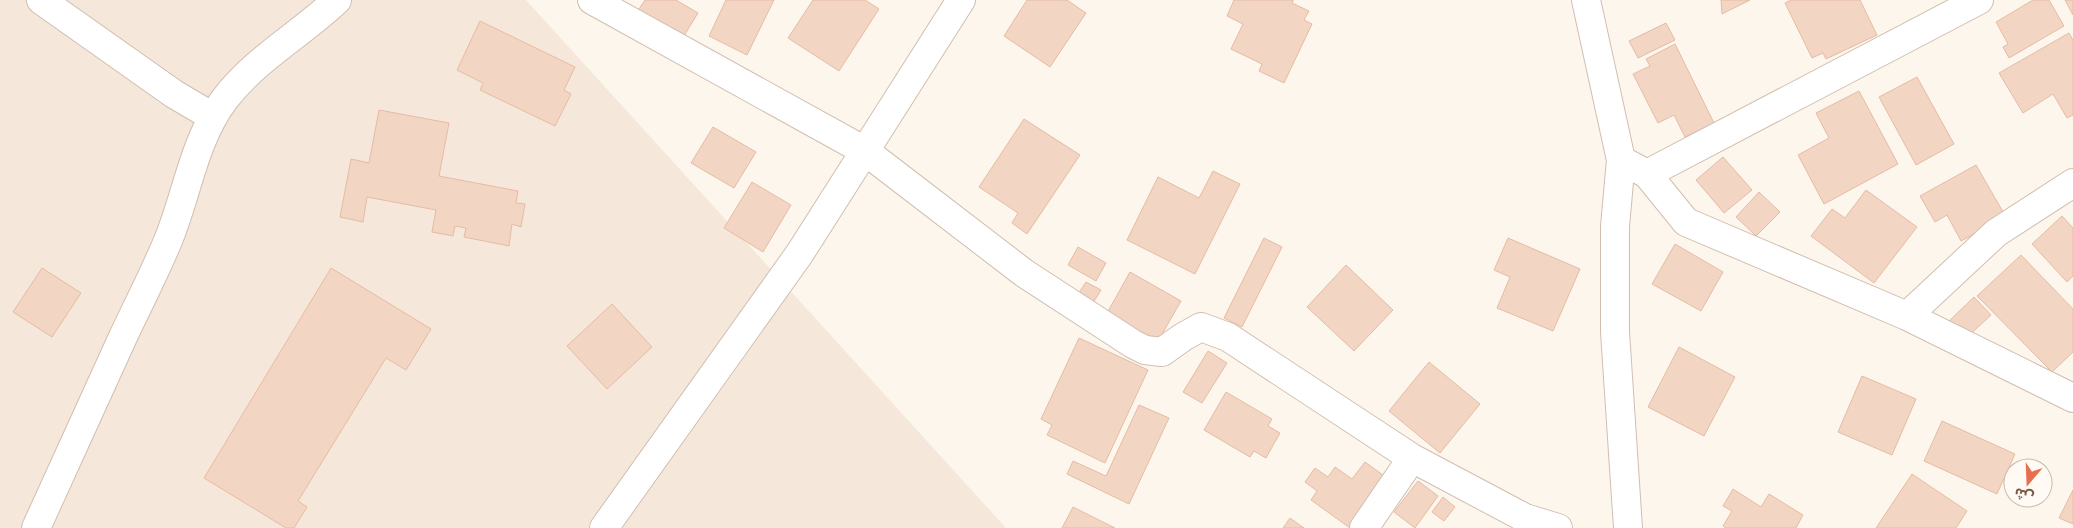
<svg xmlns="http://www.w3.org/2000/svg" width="2073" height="528" font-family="Cabin,'Noto Sans Arabic',sans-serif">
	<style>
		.residential { fill: #f5e8da }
		.building { fill: #f3d5c3; stroke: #e6bba3 }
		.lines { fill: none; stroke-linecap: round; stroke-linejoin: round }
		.minor-casing { stroke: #d1beb0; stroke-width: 30 }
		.minor { stroke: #fff; stroke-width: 28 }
	</style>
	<rect width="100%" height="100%" fill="#fdf6ec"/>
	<path class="residential" d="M0 0H526L1006 528H0Z"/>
	<path class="building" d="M645 0H676L698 13 682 39 637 12Z
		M726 0H774L747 55 709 36Z
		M813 0H865L879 9 839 71 788 38Z
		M1027 0H1067L1086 13 1050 67 1004 36Z
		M1234 0H1293L1292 3 1309 11 1304 20 1312 24 1284 83 1259 71 1262 64 1231 49 1243 24 1227 16Z
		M1721 0H1750L1722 14Z
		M1791 0H1860L1877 35 1826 59 1823 53 1812 58 1785 3Z
		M2033 0H2049L2064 26 2009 58 2003 47 2008 44 1996 22Z
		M2065 0H2073V15Z
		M480 21 575 67 564 90 571 94 555 126 480 90 483 83 457 70Z
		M1666 23 1675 40 1638 58 1629 41Z
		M2069 33 2073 40V115L2067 118 2053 94 2023 113 1999 73Z
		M1675 44 1714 123 1685 137 1674 115 1658 123 1633 74 1650 66 1646 59Z
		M1917 77 1954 144 1916 165 1879 97Z
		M1859 91 1898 164 1824 204 1798 155 1829 138 1816 113Z
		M379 110 449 123 439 176 518 191 516 203 525 204 521 227 512 224 509 246 464 237 466 228 455 226 453 236 432 232 436 210 367 197 363 222 340 217 351 159 369 163Z
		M1024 119 1080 155 1027 234 1012 223 1018 213 979 187Z
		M713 127 756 152 734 188 691 163Z
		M1723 157 1752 190 1724 213 1696 180Z
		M1976 165 2006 217 1961 241 1947 215 1935 222 1920 196Z
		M1213 171 1240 184 1195 274 1127 240 1158 177 1199 198Z
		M752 182 791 205 763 252 724 228Z
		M1866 190 1917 227 1874 283 1811 236 1832 209 1845 218Z
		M1759 192 1780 212 1756 236 1736 217Z
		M2062 216 2073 228V276L2067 282 2032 244Z
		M1264 238 1282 247 1242 327 1224 318Z
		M1508 238 1580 269 1553 331 1497 308 1510 277 1494 270Z
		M1675 244 1723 272 1701 311 1652 284Z
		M1078 247 1106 263 1096 281 1068 265Z
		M2021 255 2073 309V352L2052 372 1977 296Z
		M1346 265 1393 310 1354 351 1307 307Z
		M42 268 81 293 52 337 13 312Z
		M331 268 431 329 406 370 386 358 298 501 307 507 294 528H286L204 478Z
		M1130 272 1181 301 1157 343 1106 315Z
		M1086 282 1101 290 1093 303 1078 294Z
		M1974 297 1991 315 1963 341 1947 323Z
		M612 304 652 347 607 389 567 346Z
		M1079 338 1148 370 1105 463 1047 435 1052 425 1041 419Z
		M1679 347 1735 377 1704 436 1648 407Z
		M1208 351 1227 363 1202 403 1183 392Z
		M1429 362 1480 404 1440 453 1389 411Z
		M1862 376 1916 399 1892 455 1838 432Z
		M1226 392 1272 419 1268 426 1280 433 1266 458 1254 451 1250 457 1204 430Z
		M1139 405 1169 418 1129 504 1067 474 1073 461 1106 476Z
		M1942 421 2015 454 1997 494 1924 461Z
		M1365 462 1387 478 1350 528 1311 500 1317 491 1305 482 1315 468 1328 477 1335 467 1352 479Z
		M1912 474 1967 511 1956 528H1876Z
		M1418 481 1438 496 1415 528 1394 512Z
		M1733 489 1761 507 1769 494 1803 515 1796 528H1726L1723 526 1732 511 1723 506Z
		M2073 490V524L2059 518Z
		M1443 497 1455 507 1444 521 1432 512Z
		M1073 507 1115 528H1062Z
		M1290 518 1304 528H1283Z"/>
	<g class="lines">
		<g class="minor-casing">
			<path id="minor" d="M41 0 174 94 213 117
				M592 0 865 151 1024 273 1133 344 1145 350 1162 352 1183 337 1201 327 1228 337 1412 458 1525 518 1558 528
				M1586 0 1621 160 1615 226V332L1628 528
				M1621 160 1647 174 1686 222 1907 316 2073 398
				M1647 174 1979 0
				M1907 316 1996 233 2073 183
				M36 528C65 465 93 402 122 339 137 307 153 276 167 243 187 196 193 142 224 100 255 59 300 35 337 0
				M604 528 800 253 961 0
				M1364 528 1412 458"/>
		</g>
		<use href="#minor" class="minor"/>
	</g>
	<g transform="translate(2028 483) rotate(199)"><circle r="24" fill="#fffaf3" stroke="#cabbb1"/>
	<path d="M0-4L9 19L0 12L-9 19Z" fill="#e76f51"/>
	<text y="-8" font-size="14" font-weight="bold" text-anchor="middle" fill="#7a5c4d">ش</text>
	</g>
</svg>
